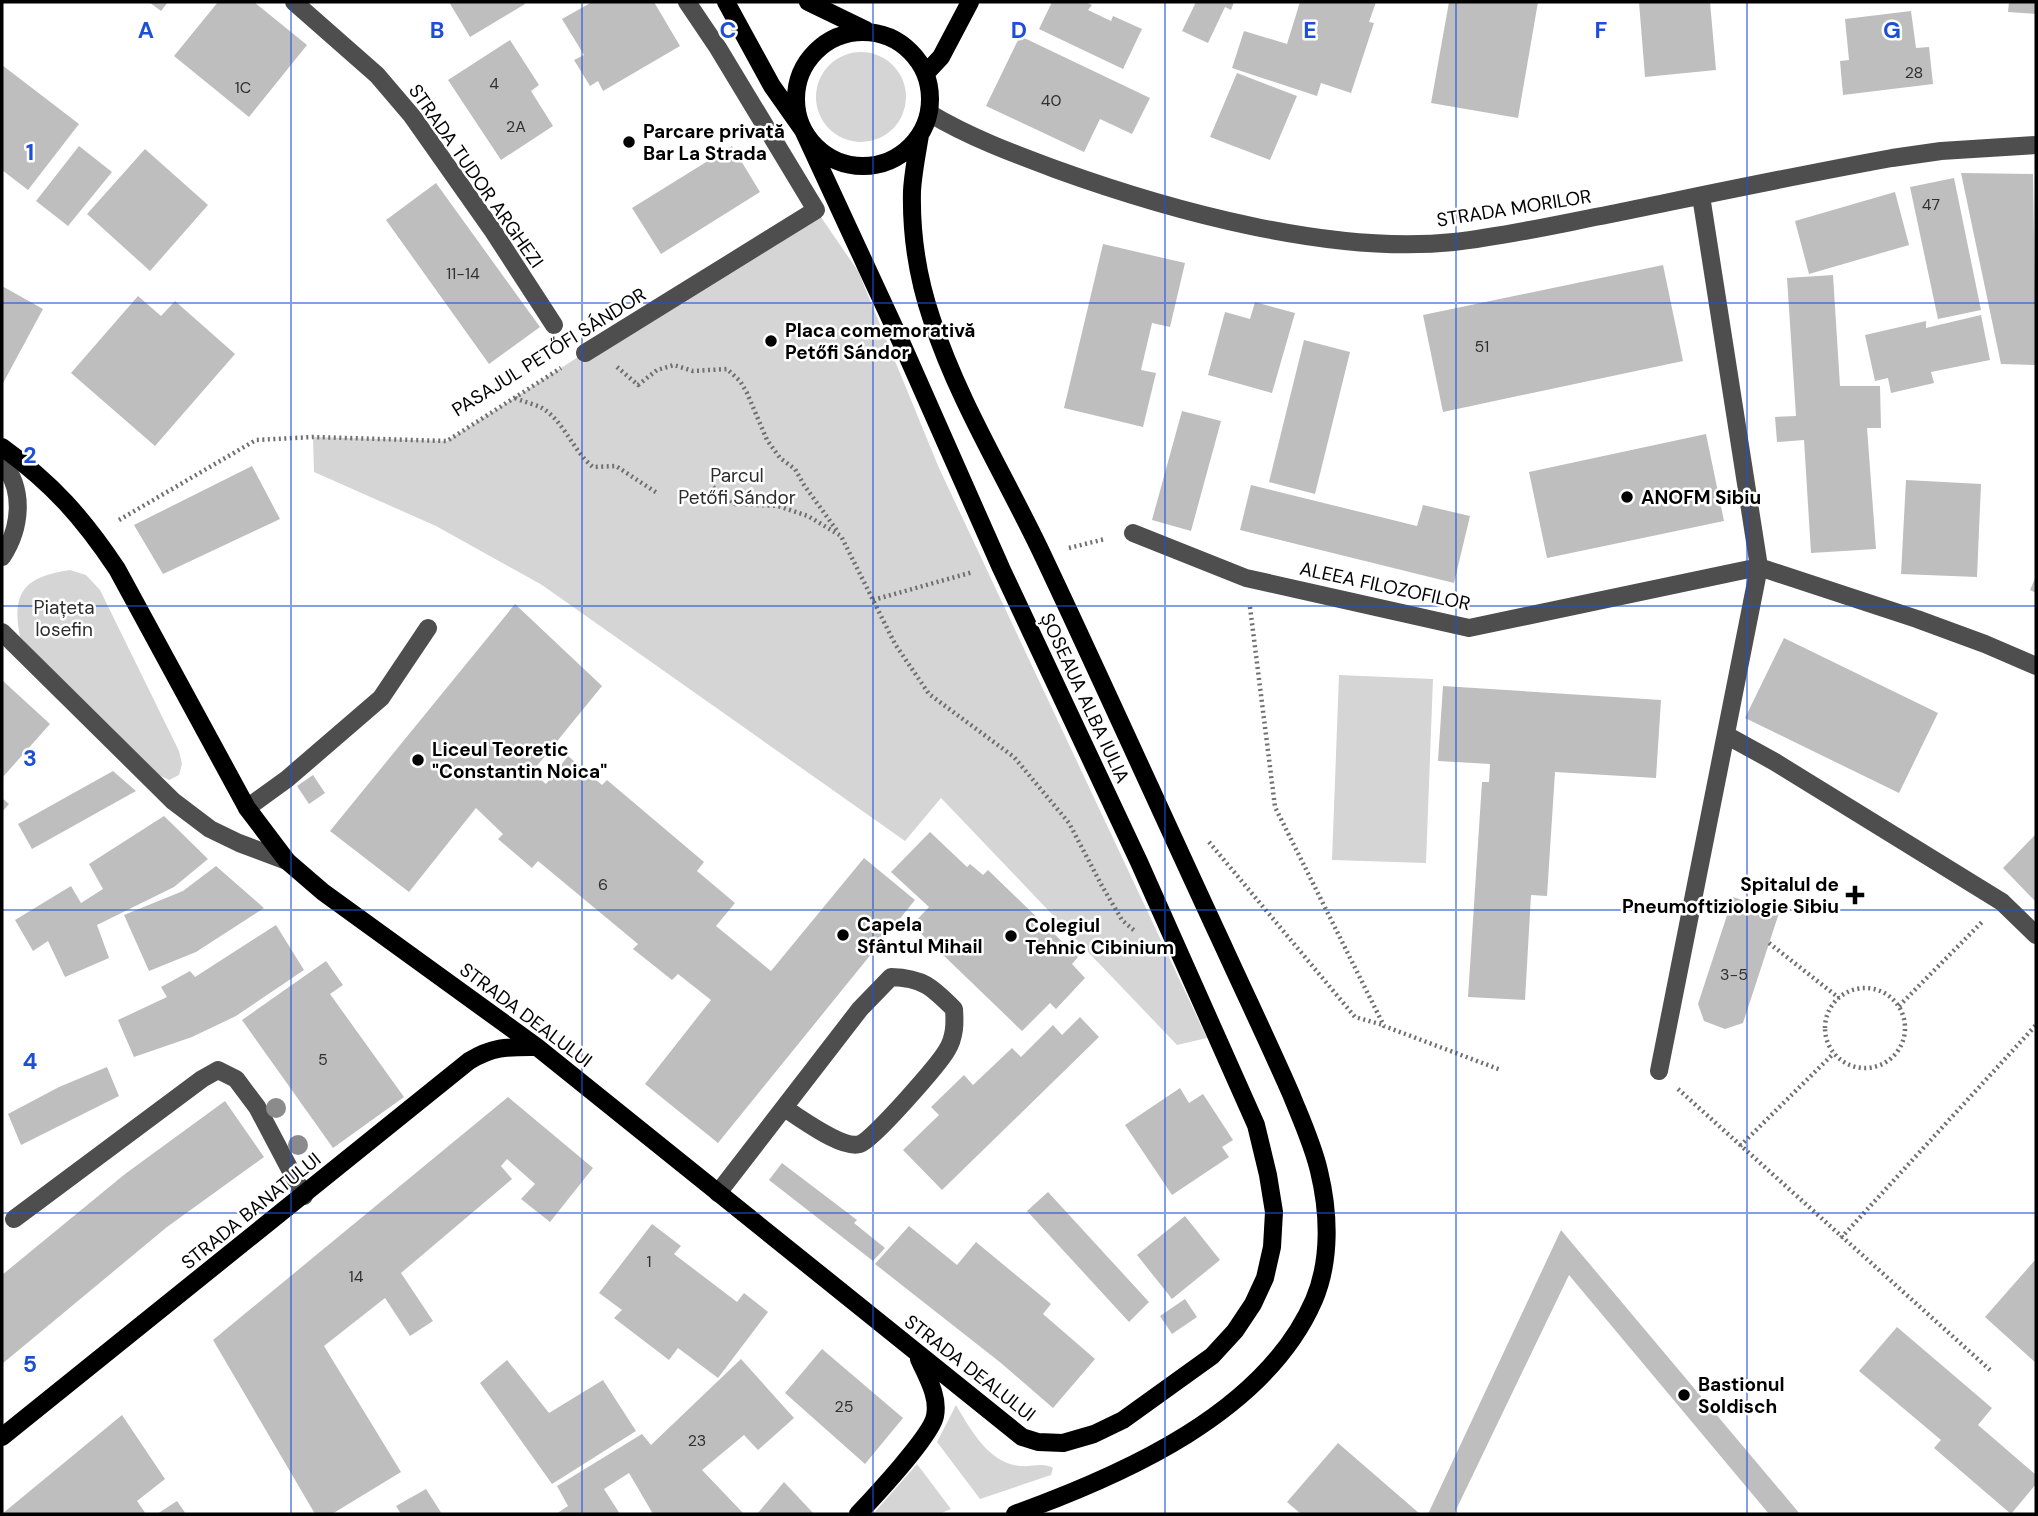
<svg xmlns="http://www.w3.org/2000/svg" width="2038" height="1516" font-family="'DM Sans',sans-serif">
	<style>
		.green { fill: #d5d5d5 }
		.building { fill: #bebebe }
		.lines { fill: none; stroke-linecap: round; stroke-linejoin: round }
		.path { stroke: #707070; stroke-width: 4.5; stroke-dasharray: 2 3.5; stroke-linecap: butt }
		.minor { stroke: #4e4e4e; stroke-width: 18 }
		.major { stroke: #000; stroke-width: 18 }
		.tree { fill: #8b8b8b }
		.grid { fill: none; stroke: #1d4ed8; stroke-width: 2; stroke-opacity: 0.55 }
		.poi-dot { fill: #000; stroke: #fff; stroke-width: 2.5 }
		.labels { text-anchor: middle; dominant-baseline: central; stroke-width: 5; stroke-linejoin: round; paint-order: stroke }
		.number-label { font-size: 16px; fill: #303030 }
		.poi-label { font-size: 19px; font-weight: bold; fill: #000; stroke: #fff; text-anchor: start }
		.street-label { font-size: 19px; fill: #000; stroke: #fff }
		.park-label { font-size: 19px; fill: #2c2c2c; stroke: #fff }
		.grid-label { font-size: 23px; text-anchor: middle; font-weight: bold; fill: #1d4ed8; stroke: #fff; stroke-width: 5; stroke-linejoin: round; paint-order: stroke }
	</style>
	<rect width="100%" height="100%" fill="#fff"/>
	<path class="green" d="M816 97a45 45 0 1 1 90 0a45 45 0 1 1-90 0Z
		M816 210 858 271 939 468 1207 1038 1177 1045 941 798 905 841 542 585 436 526 314 472 313 437 447 441 589 350Z
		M70 570 86 575 100 590 179 751 182 764 179 775 169 780 159 775 20 637C11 591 25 577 70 570Z
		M1339 675 1433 679 1426 863 1332 860Z
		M956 1405C971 1430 989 1464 1021 1466 1032 1467 1044 1462 1053 1468L1051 1475 980 1499 937 1442Z
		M917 1464 951 1509 939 1514H873Z"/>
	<path class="building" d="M149 2H168L161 11Z
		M218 2H254L307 45 249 117 174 56Z
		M449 2H523L525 4 470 37Z
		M592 2H654L680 46 603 91 598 81 590 86 574 60 584 55 562 19Z
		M1052 2H1085L1092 5 1088 10 1111 21 1113 16 1142 29 1123 69 1039 29Z
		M1196 2H1234L1231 10 1225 7 1208 43 1182 31Z
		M1300 2H1376L1369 22 1374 23 1351 93 1321 83 1317 96 1232 68 1244 31 1287 44Z
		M1449 2H1538L1518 118 1431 103Z
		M1639 2H1710L1716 70 1645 77Z
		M2009 2H2036V14L2008 12Z
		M1911 11 1916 48 1929 47 1933 84 1843 95 1840 61 1849 60 1845 19Z
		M1020 36 1150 98 1132 134 1100 119 1084 152 986 106Z
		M510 40 539 85 531 91 553 126 501 160 448 80Z
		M2 65 79 124 28 190 2 170Z
		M1237 73 1297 96 1270 160 1210 137Z
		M79 146 112 172 68 226 36 201Z
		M732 146 760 192 661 254 632 208Z
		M145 149 208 205 150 271 87 214Z
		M1961 173 2033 174 2036 365 2001 364Z
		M1954 178 1981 310 1938 319 1910 187Z
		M436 183 540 327 489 364 386 220Z
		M1895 192 1909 245 1809 274 1795 221Z
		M1103 244 1185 263 1170 327 1152 323 1141 370 1156 373 1143 427 1064 408Z
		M1663 265 1683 361 1443 412 1423 315Z
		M1833 275 1840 386H1880L1881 428H1867L1876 549 1811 553 1804 440 1777 442 1775 417 1796 416 1787 278Z
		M2 286 43 309 2 385Z
		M138 296 161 316 175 301 235 354 155 446 71 373Z
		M1255 302 1295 313 1272 393 1208 375 1225 312 1250 319Z
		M1981 315 1990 360 1931 372 1934 383 1891 393 1888 378 1875 381 1865 335 1926 321V328Z
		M1304 340 1350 352 1315 494 1269 482Z
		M1182 411 1221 421 1191 531 1152 520Z
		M1706 434 1724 521 1547 558 1529 472Z
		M252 466 280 519 163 574 134 525Z
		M1906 480 1981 484 1977 577 1901 574Z
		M1251 485 1417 526 1423 505 1470 516 1454 583 1240 530Z
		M2036 576V593L2030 590Z
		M515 604 602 686 532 772 546 784 568 756 602 785 607 780 704 862 697 871 735 903 716 926 771 971 864 858 915 900 718 1143 645 1084 711 1000 678 974 672 980 633 949 638 944 538 861 532 868 498 839 503 834 476 808 409 892 330 831Z
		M1784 638 1938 713 1899 793 1745 718Z
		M2 680 50 724 2 778Z
		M1443 686 1661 700 1656 778 1555 772 1547 896 1531 895 1525 1000 1468 997 1482 782H1489L1490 764 1438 761Z
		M113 771 136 791 32 849 18 824Z
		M313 775 325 793 309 804 297 786Z
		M2 798 9 804 2 812Z
		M164 816 208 859 174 887 97 925 109 958 65 977 48 941 33 951 15 920 71 886 81 903 103 889 89 864Z
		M930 832 967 867 970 864 983 875 988 870 1078 957 1072 964 1085 978 1056 1009 1050 1003 1022 1031 912 925 929 907 891 872Z
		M2036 834V902L2003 868Z
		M216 866 264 908 196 952 149 971 124 915 183 891Z
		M1733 897 1779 913 1743 1023 1725 1029 1704 1021 1698 1004Z
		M276 925 304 970 236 1016 192 1037 134 1057 118 1020 167 997 161 987 190 971 195 977Z
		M326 961 343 985 330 994 404 1097 333 1148 242 1020Z
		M1080 1017 1099 1037 942 1190 903 1150 939 1115 931 1107 964 1075 973 1085 1012 1048 1021 1057 1053 1025 1062 1035Z
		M107 1067 119 1096 21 1145 8 1114 59 1087Z
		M1180 1088 1189 1103 1203 1094 1233 1140 1222 1147 1229 1157 1172 1195 1125 1125Z
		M508 1097 593 1168 550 1222 521 1199 535 1184 507 1159 501 1166 512 1179 401 1273 433 1321 410 1336 385 1298 324 1346 401 1472 332 1514H315L213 1340Z
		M225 1101 264 1157 167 1227 2 1364V1275L125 1174Z
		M782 1163 857 1220 854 1223 885 1248 873 1261 769 1180Z
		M1048 1192 1149 1302 1129 1322 1027 1211Z
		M1185 1216 1220 1260 1172 1299 1137 1255Z
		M652 1224 681 1246 674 1254 737 1302 744 1293 768 1312 718 1378 678 1348 669 1360 614 1318 622 1310 599 1293Z
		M909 1226 957 1265 976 1242 1051 1304 1043 1314 1095 1359 1053 1408 1001 1363 875 1264Z
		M1561 1230 1800 1514H1769L1569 1275 1454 1514H1428Z
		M2036 1259V1363L1985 1317Z
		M1185 1299 1197 1317 1172 1334 1160 1316Z
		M1897 1327 1992 1408 1978 1425 2036 1475V1484L2011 1514 1934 1448 1941 1440 1859 1371Z
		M822 1349 903 1418 865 1464 785 1393Z
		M741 1359 794 1418 758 1450 744 1435 702 1470 744 1514H653L629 1473 604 1489 620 1514H556L568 1506 557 1486 642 1434 651 1445Z
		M507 1360 549 1413 603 1380 636 1431 552 1484 480 1383Z
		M122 1415 165 1479 137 1501 146 1514H2Z
		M1338 1443 1420 1514H1301L1287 1502Z
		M784 1482 814 1514H757Z
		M426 1489 442 1514H401L396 1506Z
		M177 1501 186 1514H157Z"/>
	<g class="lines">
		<path class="path" d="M617 367 638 385 657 370 674 365 693 371 727 369 740 381 747 393 767 440 780 458 795 469 804 485 838 532
			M515 398C524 402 534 404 542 408 564 421 573 451 593 467L616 466 657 493
			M713 487 735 504 778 506 808 516 841 536 895 644 929 694 1014 757 1069 823 1102 886 1122 920 1136 932
			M119 520 256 440 313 437 447 441 561 368
			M1069 548 1105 539
			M873 600 973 572
			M1250 607 1275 807 1384 1026 1501 1070
			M1209 842 1355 1017 1383 1025
			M1769 943 1839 998
			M1825 1028a40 40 0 1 1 80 0a40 40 0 1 1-80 0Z
			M1899 1006 1982 922
			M1678 1089 1990 1370
			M1740 1146 1834 1053
			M1841 1238 2036 1025"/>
		<path class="minor" d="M294 2 377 75 412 116 493 231 554 325
			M929 113C969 137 1012 153 1055 169 1171 211 1331 255 1454 242 1507 236 1559 224 1611 214 1704 195 1798 175 1892 158L1941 151 2036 145
			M585 353 816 210 718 48 687 2
			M2 462C25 490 21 528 2 557
			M1133 533 1246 578 1469 628 1759 567 1917 619 1985 644 2036 666
			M2 632 173 801 210 829 239 843 287 861
			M1726 735 1775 762 2002 902 2036 935
			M247 808 287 779 381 698 428 628
			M1659 1071 1759 567 1701 196
			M718 1193 860 1009 891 977C923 978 932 987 954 1009 955 1023 955 1037 947 1050 939 1064 873 1140 860 1144 842 1150 801 1118 784 1108
			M14 1219 202 1079 218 1070 236 1079 257 1107 304 1196"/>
		<path class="major" d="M808 2 866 30
			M796 99a67 67 0 1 1 134 0a67 67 0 1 1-134 0Z
			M926 73 941 57 970 2
			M920 135C917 153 913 173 912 191 911 234 918 279 932 320 959 403 1007 479 1044 558 1106 689 1165 821 1226 952 1248 1000 1270 1046 1291 1094 1301 1119 1313 1145 1319 1171 1329 1212 1331 1260 1314 1300 1265 1413 1123 1475 1015 1514
			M2 447C52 483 83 518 117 569L247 808 287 861 323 892 537 1047 1022 1437 1038 1442 1063 1443 1094 1434 1123 1420 1212 1356 1235 1331 1253 1304 1265 1278 1272 1247 1274 1212 1268 1175 1256 1125 1139 862 1001 568 902 344 803 130 772 86 726 2
			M2 1437 469 1061C494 1046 508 1047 537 1047
			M858 1514C874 1497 932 1435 935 1416 939 1396 927 1377 919 1359"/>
	</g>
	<g class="tree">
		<circle cx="276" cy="1108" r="10"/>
		<circle cx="298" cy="1145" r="10"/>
	</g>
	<path class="grid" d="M291 2V1514M582 2V1514M873 2V1514M1165 2V1514M1456 2V1514M1747 2V1514M2 303H2036M2 606H2036M2 910H2036M2 1213H2036"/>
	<g class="poi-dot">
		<circle cx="629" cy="142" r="7"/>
		<circle cx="771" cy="341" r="7"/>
		<circle cx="1627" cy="497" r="7"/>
		<circle cx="418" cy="760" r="7"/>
		<path d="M1851.5 884.5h7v7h7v7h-7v7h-7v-7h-7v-7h7z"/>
		<circle cx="843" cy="935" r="7"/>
		<circle cx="1011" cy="936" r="7"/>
		<circle cx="1684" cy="1395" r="7"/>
	</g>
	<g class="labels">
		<g class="number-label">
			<text x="1914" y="72">28</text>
			<text x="494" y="83">4</text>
			<text x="243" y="87">1C</text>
			<text x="1051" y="100">40</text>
			<text x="516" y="126">2A</text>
			<text x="1931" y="204">47</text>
			<text x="463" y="273">11-14</text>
			<text x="1482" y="346">51</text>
			<text x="603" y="884">6</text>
			<text x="1734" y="974">3-5</text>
			<text x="323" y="1059">5</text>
			<text x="649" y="1261">1</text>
			<text x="356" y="1276">14</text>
			<text x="844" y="1406">25</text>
			<text x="697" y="1440">23</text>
		</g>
		<g class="poi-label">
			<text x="643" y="131">Parcare privată<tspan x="643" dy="22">Bar La Strada</tspan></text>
			<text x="785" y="330">Placa comemorativă<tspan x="785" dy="22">Petőfi Sándor</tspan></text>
			<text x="1641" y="497">ANOFM Sibiu</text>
			<text x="432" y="749">Liceul Teoretic<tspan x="432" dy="22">"Constantin Noica"</tspan></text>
			<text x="1839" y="884" text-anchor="end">Spitalul de<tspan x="1839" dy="22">Pneumoftiziologie Sibiu</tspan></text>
			<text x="857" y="924">Capela<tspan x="857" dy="22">Sfântul Mihail</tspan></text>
			<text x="1025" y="925">Colegiul<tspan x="1025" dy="22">Tehnic Cibinium</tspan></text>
			<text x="1698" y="1384">Bastionul<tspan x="1698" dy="22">Soldisch</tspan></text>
		</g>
		<g class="street-label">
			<text transform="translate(476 176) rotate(55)">STRADA TUDOR ARGHEZI</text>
			<text transform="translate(1514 208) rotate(-9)">STRADA MORILOR</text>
			<text transform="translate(549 352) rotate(-32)">PASAJUL PETŐFI SÁNDOR</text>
			<text transform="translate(1385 586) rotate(12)">ALEEA FILOZOFILOR</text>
			<text transform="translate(1085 698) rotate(65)">ȘOSEAUA ALBA IULIA</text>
			<text transform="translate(526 1015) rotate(37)">STRADA DEALULUI</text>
			<text transform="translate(251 1211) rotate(-39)">STRADA BANATULUI</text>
			<text transform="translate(970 1368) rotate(38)">STRADA DEALULUI</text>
		</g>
		<g class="park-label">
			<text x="737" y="475">Parcul<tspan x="737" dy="22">Petőfi Sándor</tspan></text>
			<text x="64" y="607">Piațeta<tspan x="64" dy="22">Iosefin</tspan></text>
		</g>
	</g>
	<g class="grid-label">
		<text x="146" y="38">A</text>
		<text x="437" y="38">B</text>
		<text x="728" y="38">C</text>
		<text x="1019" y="38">D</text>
		<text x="1310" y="38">E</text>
		<text x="1601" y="38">F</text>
		<text x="1892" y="38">G</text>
		<text x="30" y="160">1</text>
		<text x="30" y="463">2</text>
		<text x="30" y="766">3</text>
		<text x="30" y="1069">4</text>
		<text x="30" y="1372">5</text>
	</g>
	<rect width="2038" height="1516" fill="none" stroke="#000000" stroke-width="7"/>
</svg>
